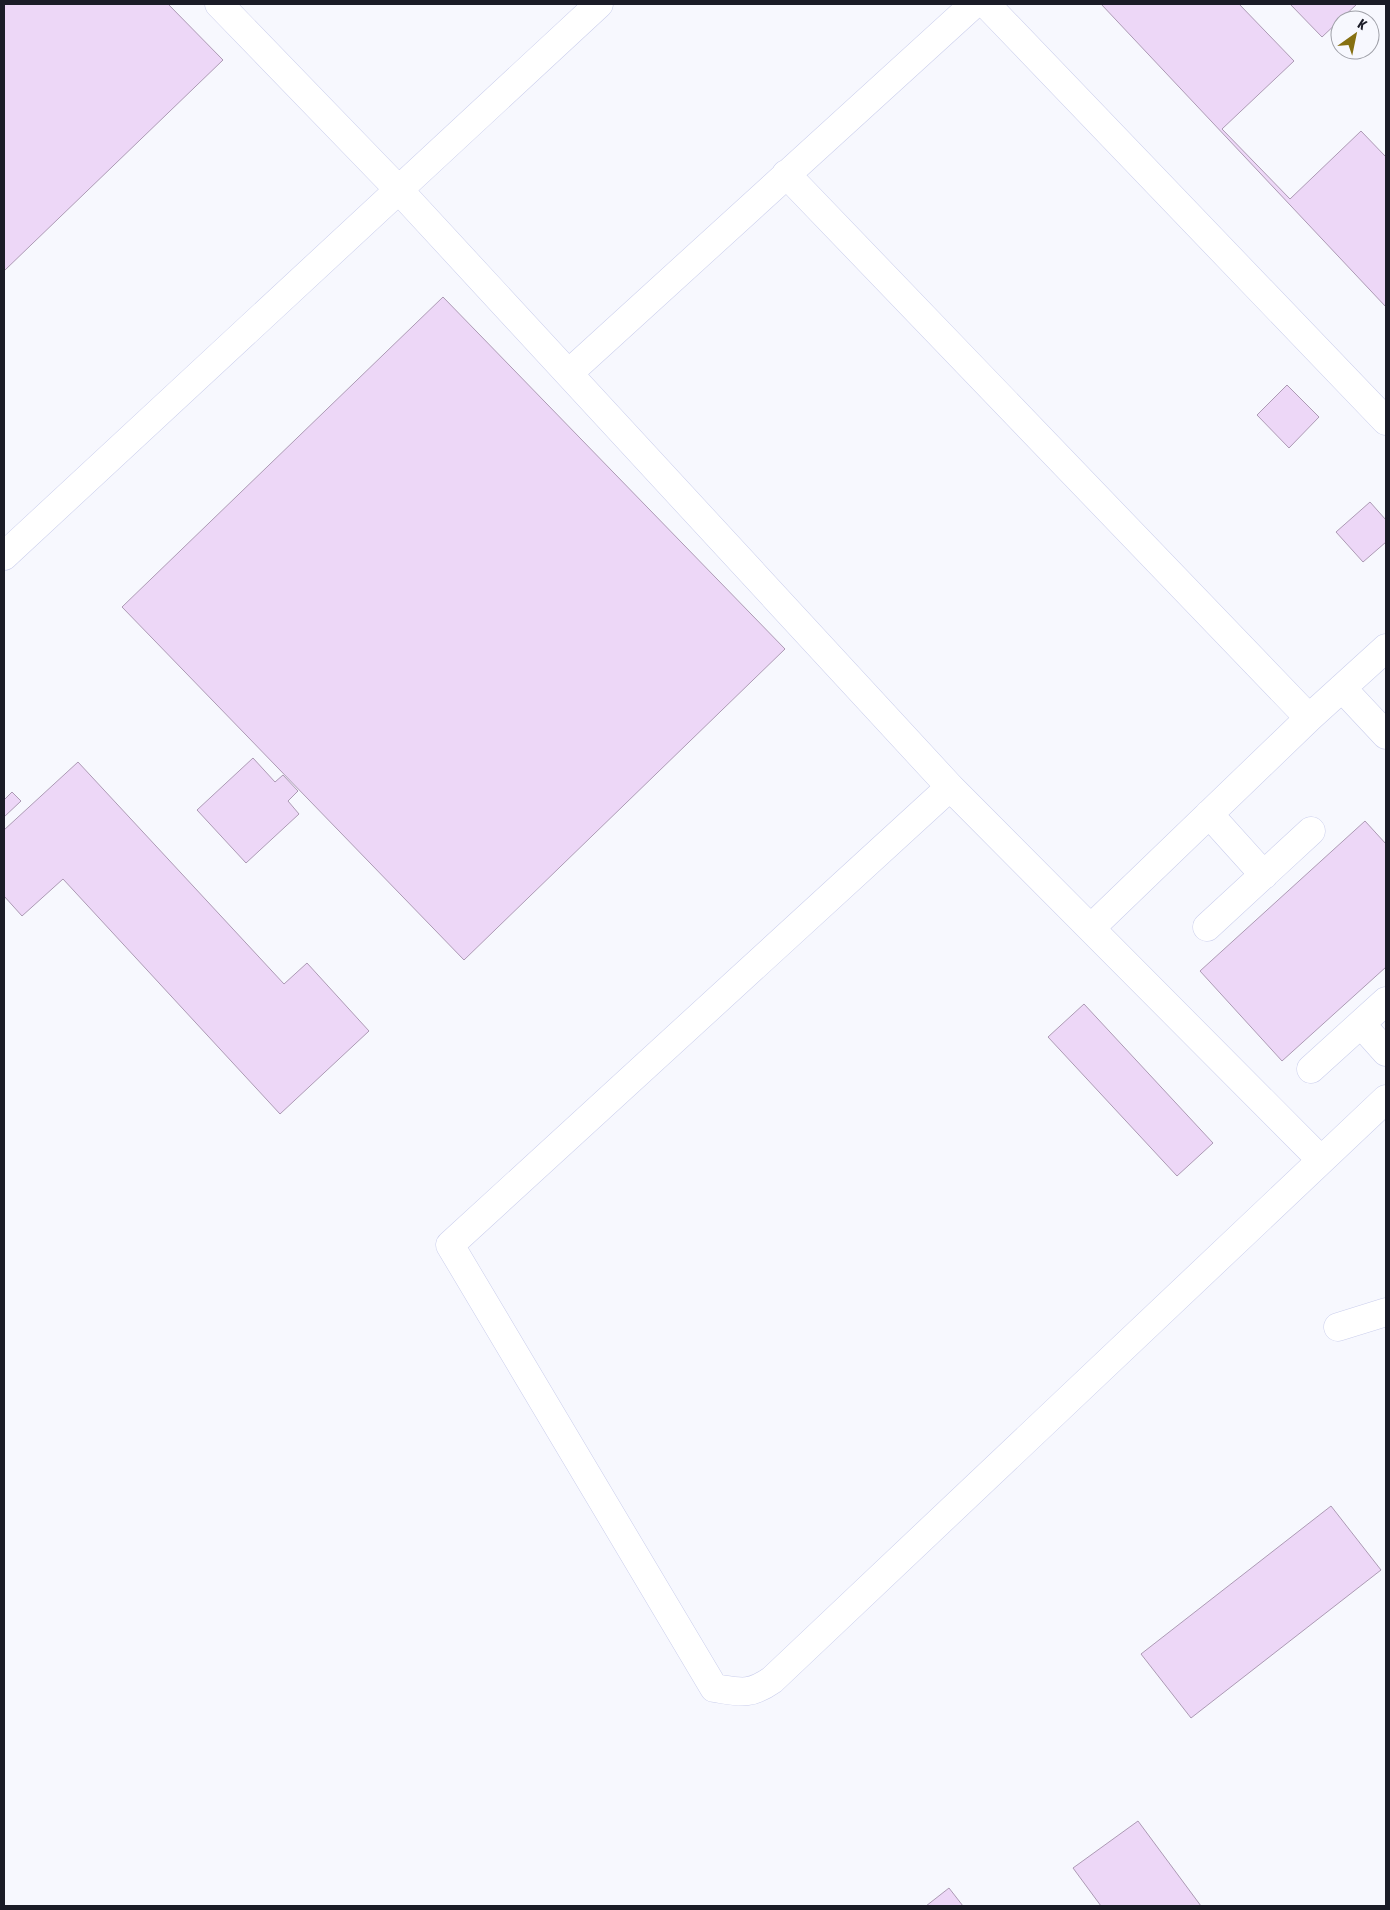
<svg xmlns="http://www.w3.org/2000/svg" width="1390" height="1910" font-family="'Asap Condensed',sans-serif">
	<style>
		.building { fill: #edd7f7; stroke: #ac9ab4; fill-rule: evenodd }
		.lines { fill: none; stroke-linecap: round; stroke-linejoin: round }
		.minor-casing { stroke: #caceec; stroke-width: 29 }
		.minor { stroke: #fff; stroke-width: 28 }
	</style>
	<rect width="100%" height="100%" fill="#f7f8fe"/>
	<path class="building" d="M4 4H168L223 60 4 271Z
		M1101 4H1386V307ZM1340 20H1370V50H1340Z
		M1239 4H1290L1322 37 1340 20V50H1370V20H1340L1357 4H1386V157L1361 131 1290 199 1222 129 1294 61Z
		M443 297 785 649 464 960 122 607Z
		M1287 385 1319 417 1289 448 1257 415Z
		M1370 502 1386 520V542L1363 562 1336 532Z
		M253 758 275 782 283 775 298 791 288 801 299 814 246 863 197 810Z
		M78 762 284 984 307 963 369 1031 280 1114 63 879 22 916 4 896V830Z
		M12 792 21 801 4 817V800Z
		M1365 821 1386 844V967L1282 1061 1200 971Z
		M1084 1004 1213 1143 1177 1176 1048 1037Z
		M1331 1506 1381 1570 1191 1718 1141 1654Z
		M1138 1821 1201 1906H1101L1073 1868Z
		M949 1888 963 1906H926Z"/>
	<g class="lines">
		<g class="minor-casing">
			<path id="minor" d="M219 4 399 190 950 787 1321 1160
				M986 4 1386 421
				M786 174 1309 718 1091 928
				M569 373 974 4
				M4 556 599 4
				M1342 688 1386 735
				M1309 718 1386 648
				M950 787 450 1245 714 1688C740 1692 749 1696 772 1680L1386 1099
				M1209 814 1264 875
				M1207 927 1311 831
				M1361 1024 1386 1052
				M1311 1069 1386 1001
				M1338 1327 1386 1312"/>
		</g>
		<use href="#minor" class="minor"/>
	</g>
	<rect width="1390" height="1910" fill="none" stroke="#1b1c27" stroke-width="10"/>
	<g transform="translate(1355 35) rotate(33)"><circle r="24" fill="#f7f8fe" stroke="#9fa0a8"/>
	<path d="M0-4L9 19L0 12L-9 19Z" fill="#867011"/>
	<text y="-8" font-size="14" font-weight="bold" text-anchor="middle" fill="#1b1c27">K</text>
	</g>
</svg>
